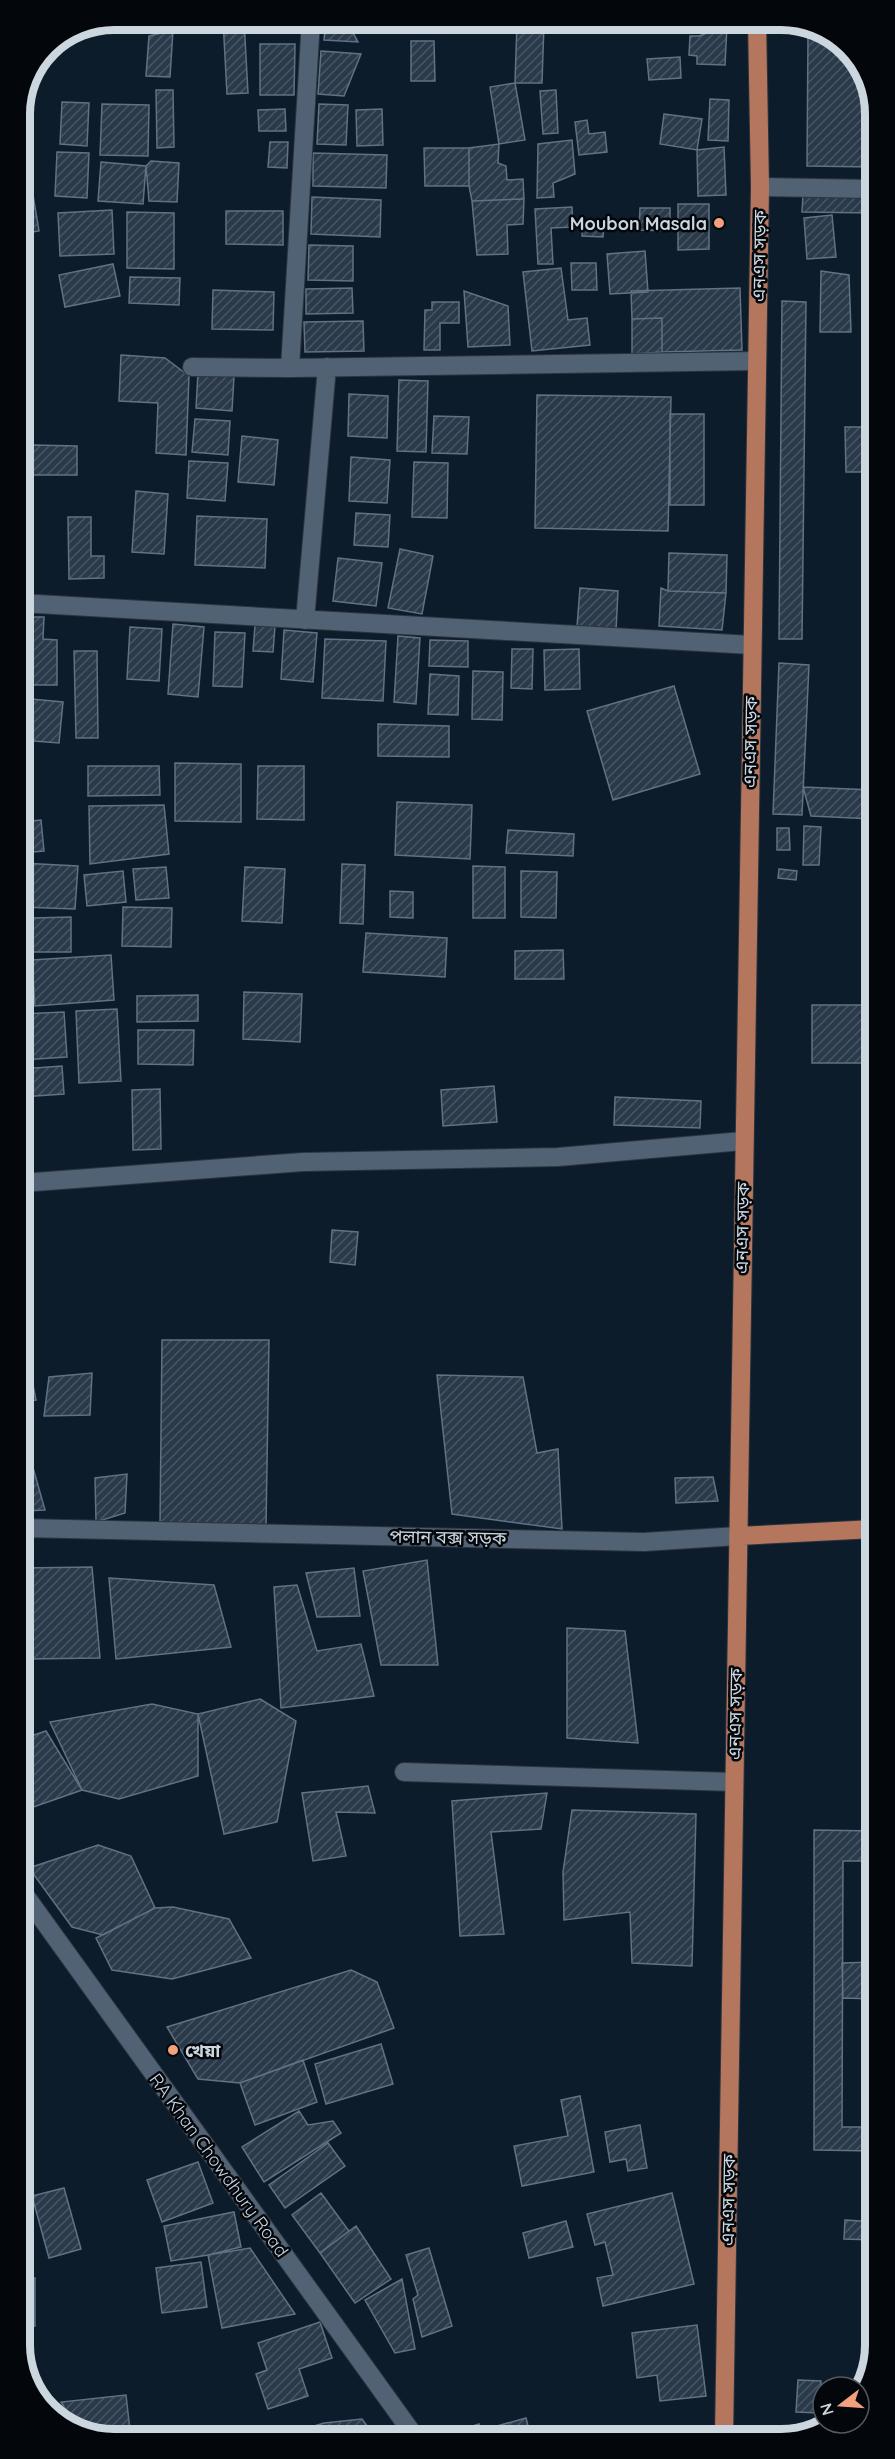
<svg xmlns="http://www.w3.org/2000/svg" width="895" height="2459" font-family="Quicksand,'Noto Sans Bengali',sans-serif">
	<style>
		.building { fill: url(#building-hatch); stroke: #607283; stroke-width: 1.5 }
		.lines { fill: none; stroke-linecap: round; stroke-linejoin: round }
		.minor-casing { stroke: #2d343f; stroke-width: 20 }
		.major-casing { stroke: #2d343f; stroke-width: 20 }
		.minor { stroke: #506273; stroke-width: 18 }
		.major { stroke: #b4765d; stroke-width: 18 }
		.poi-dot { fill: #f2a17e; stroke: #03070c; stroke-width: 2 }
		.labels { text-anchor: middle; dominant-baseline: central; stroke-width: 5; stroke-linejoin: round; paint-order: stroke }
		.poi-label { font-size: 18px; font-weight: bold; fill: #ccd6df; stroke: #03070c; text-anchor: end }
		.street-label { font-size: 18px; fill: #ccd6df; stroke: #03070c }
		.rim { fill: none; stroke: #ccd6df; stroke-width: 8 }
	</style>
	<defs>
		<pattern id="building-hatch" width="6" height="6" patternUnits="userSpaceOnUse" patternTransform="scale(1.5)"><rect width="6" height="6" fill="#2a3a4a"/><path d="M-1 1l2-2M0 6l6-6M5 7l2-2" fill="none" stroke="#485664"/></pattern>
	</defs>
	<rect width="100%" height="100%" fill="#0d1c2a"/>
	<path class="building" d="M223 20H244L248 93 227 94Z
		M326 20H346L358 42 324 40Z
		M517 23 544 24 542 83H515Z
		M727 26 725 65 697 64V56L689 55 690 36H699Z
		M173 30 170 77 146 76 149 36Z
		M808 37 831 38 843 43 872 89V167L807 166Z
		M411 41H434L435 81H411Z
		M260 44H295L294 95H260Z
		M321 51 361 54 344 96 318 94Z
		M680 57 681 78 649 80 647 59Z
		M515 83 525 140 499 144 490 87Z
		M156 90H173L174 147 157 148Z
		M556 90 558 133 543 134 540 91Z
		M710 99 729 100 728 141 708 140Z
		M62 102 89 103 87 146 60 144Z
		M102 104 149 105 148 156 100 155Z
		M319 104 348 105 346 145 317 144Z
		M285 109 286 131H259L258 110Z
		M382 109 383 145 357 146 356 110Z
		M664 114 702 119 697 150 660 144Z
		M587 120 589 134 605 132 607 152 579 155 575 122Z
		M572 140 575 174 553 183 554 197 537 198 538 144Z
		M270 142H288L287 168 268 167Z
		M499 144 498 163 506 166 507 180 523 179 524 199 472 201 469 186V148Z
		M724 147 726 195 698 196 697 150Z
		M424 148H469V186H425Z
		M57 152 89 153 87 198 55 196Z
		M313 153 387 155 386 188 313 186Z
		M151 161 179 163 177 202 149 201 146 166Z
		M101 162 146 166 143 204 98 201Z
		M31 183 39 231 20 234V185Z
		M803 194 872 195V213L802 212Z
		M312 197 381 200 380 237 311 234Z
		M524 199 523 224 507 225 508 254 477 255 472 201Z
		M678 204H709V249L678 250Z
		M572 207 573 227 551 228 553 264H538L535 209Z
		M640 208H670V231L639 230Z
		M112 210 114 254 60 256 58 213Z
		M226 211H283V245L226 244Z
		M127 212 174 213V269L127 268Z
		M832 215 836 257 807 259 804 218Z
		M583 223 604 224 603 237 582 236Z
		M309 245 353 246V281L308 280Z
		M645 251 648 292 610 294 607 254Z
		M571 263H596L597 290H572Z
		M113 264 120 296 65 307 59 275Z
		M561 268 568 320 587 318 590 345 532 351 523 272Z
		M821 271 849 275 851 332H820Z
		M130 277 180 278 179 305 129 303Z
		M352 288 353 313 306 314V289Z
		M740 288 742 350 662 352V318L632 319 631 291Z
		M213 290 274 292 273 330 212 329Z
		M464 291 508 306 510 345 468 347Z
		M782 301 806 302 802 639H779Z
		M432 302H459V323H440V350H424L425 310H432Z
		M662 318V352L632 354V319Z
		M363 321 364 351 305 352 304 322Z
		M121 355 165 358 189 376 186 455 156 453 158 403 119 401Z
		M198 373 234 376 232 411 196 408Z
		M399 380 428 381 426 452 397 451Z
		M25 383V441H20V390Z
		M349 394 388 396 387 438 348 436Z
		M537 395 671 397 668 531 535 528Z
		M670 414H704V505H670Z
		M434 416 469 417 467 454 432 453Z
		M195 419 230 421 228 455 192 452Z
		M845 427H873V472H846Z
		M242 436 278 440 274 485 238 482Z
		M33 445 77 446V475H33Z
		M351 457 390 460 387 503 349 501Z
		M189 461 228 463 225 501 187 498Z
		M414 462 448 463 447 518 412 517Z
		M136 491 168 494 164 554 132 552Z
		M20 508H26L24 546H20Z
		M356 513 390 515 388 547 354 545Z
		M197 516 267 519 265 568 195 565Z
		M68 517H91V556H104V578L69 579Z
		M400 549 433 556 422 614 388 608Z
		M20 552H26L23 591H20Z
		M669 553 727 555 726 593 668 591Z
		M338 558 382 563 376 606 333 601Z
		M580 588 618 591 616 631 577 627Z
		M661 588 668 591 726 593 722 630 659 626Z
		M20 617H44L43 639 57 640V685H20Z
		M173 624 204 627 198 697 168 694Z
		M255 625 275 626 273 652 253 651Z
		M130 627 162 629 159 681 127 679Z
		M284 630 317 633 313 682 281 679Z
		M215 632 245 633 242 687 213 686Z
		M398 636 420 638 416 704 394 702Z
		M325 639 386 641 383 701 322 698Z
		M430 640 468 641V667L429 666Z
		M512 649H533L532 689 511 688Z
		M579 649 580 689 545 690 544 650Z
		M74 651H97L98 738H76Z
		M779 663 809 665 802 815 773 814Z
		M473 671 503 672 502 720 472 719Z
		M430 674 459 676 458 715 428 714Z
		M674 686 700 774 613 800 587 711Z
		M20 698 63 702 59 743 21 740Z
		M378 724 449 726V757L378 756Z
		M175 763 241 764V822L175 821Z
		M88 766H159L160 795 88 796Z
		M258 766H304V820L257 819Z
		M803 787 873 790V819L811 816Z
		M397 802 472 805 470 859 395 855Z
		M164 805 169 854 90 864 89 806Z
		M41 820 44 851 21 853V822Z
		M804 826 821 827 819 865H803Z
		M777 828H789L790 850H777Z
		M508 830 574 834 573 856 506 853Z
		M21 863 78 866 75 909 21 907Z
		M342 864 365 865 363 924 340 923Z
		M473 866 505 867V918H473Z
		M166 867 169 898 136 900 133 869Z
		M245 867 285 869 282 923 242 921Z
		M779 869 797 871 796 880 778 878Z
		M123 871 126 902 87 906 84 875Z
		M521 871 557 872 556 918 521 917Z
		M390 891 413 892V918L390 917Z
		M123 907 172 908 171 947 122 946Z
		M21 916H24L26 952H21Z
		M71 917V952H32V918Z
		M366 933 447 938 445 977 363 972Z
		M563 950 564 979H515V951Z
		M111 955 114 1000 35 1006 32 960Z
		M244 992 302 994 300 1042 243 1039Z
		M198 995V1021L137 1022V996Z
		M812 1005H874V1063H812Z
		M117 1009 121 1081 79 1083 76 1011Z
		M64 1012 67 1057 21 1060V1014Z
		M138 1030H194L193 1065 138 1064Z
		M62 1066 64 1094 21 1097V1069Z
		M494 1086 497 1122 443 1126 441 1090Z
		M160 1089 161 1149 133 1150 132 1090Z
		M615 1097 701 1101 700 1128 614 1125Z
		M332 1230 358 1232 355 1265 330 1262Z
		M162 1340H269L266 1527 160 1524Z
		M92 1373 90 1415 44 1416 49 1377Z
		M31 1375 36 1400 21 1402V1377Z
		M437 1375 523 1377 537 1453 558 1449 562 1529 452 1514Z
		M21 1425 45 1510 22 1511Z
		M127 1474 125 1513 96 1522 95 1478Z
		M713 1477 718 1501 676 1503 675 1478Z
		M427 1560 438 1665H381L363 1571Z
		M92 1567 100 1658 26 1659 22 1624V1568Z
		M354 1568 360 1616 317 1617 306 1573Z
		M109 1578 214 1585 231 1647 116 1659Z
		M297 1585 317 1651 361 1644 374 1696 281 1708 274 1587Z
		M567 1628 625 1631 638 1743 567 1738Z
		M260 1699 296 1721 277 1822 224 1834 198 1714Z
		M152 1704 198 1714V1776L119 1799 82 1790 50 1722Z
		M46 1731 82 1790 22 1811V1739Z
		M368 1786 375 1813 336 1812 346 1856 313 1861 302 1793Z
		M547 1793 541 1829 491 1832 504 1934 460 1936 452 1801Z
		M572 1810 696 1814 692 1966 632 1963 630 1912 564 1920 563 1872Z
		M814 1830 875 1831V1861H843L842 2127H875V2151L814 2150Z
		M98 1845 131 1856 155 1908 103 1935 72 1927 29 1868Z
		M173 1907 229 1919 251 1958 172 1979 112 1970 96 1938 155 1908Z
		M875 1962V1999L843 1998 842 1963Z
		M351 1970 377 1982 394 2028 240 2083 198 2079 167 2027Z
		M381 2044 393 2084 326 2104 315 2064Z
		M303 2060 317 2102 255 2125 240 2083Z
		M580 2096 594 2172 522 2186 514 2146 568 2136 561 2100Z
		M299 2111 308 2125 333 2121 341 2133 264 2182 242 2147Z
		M640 2125 647 2168 628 2171 626 2159 610 2162 605 2132Z
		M328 2143 345 2166 285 2208 269 2185Z
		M198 2162 213 2203 162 2222 147 2180Z
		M64 2188 81 2249 49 2258 32 2196Z
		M321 2193 349 2231 320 2253 292 2215Z
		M672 2193 694 2284 603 2306 597 2278 613 2275 605 2242 595 2245 587 2214Z
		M23 2208 32 2255 23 2257Z
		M234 2212 241 2247 208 2255 171 2261 164 2226Z
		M845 2220 875 2222V2240L844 2239Z
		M566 2221 573 2247 529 2258 523 2233Z
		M356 2226 391 2279 355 2303 320 2253Z
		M250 2248 295 2314 222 2328 208 2255Z
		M429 2248 452 2326 422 2337 413 2299 418 2295 406 2255Z
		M201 2262 207 2307 162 2313 156 2268Z
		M23 2278H35V2326L23 2327Z
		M402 2279 415 2349 395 2353 365 2300Z
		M320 2322 332 2358 299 2369 308 2396 268 2409 256 2374 267 2370 258 2343Z
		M697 2325 706 2396 660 2401 657 2375 637 2378 632 2333Z
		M798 2380 821 2381 819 2413 796 2412Z
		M126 2395 131 2439H107L77 2428 61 2402Z
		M526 2418 531 2437 488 2438 486 2429Z
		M362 2419 376 2438H296L294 2432 324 2423Z
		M479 2424 483 2438 442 2436Z"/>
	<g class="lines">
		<g class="minor-casing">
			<path id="minor" d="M760 187 872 189
				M192 367 290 368 757 361
				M290 368 311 20
				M20 603 752 645
				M305 620 327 367
				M21 1183 303 1162 558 1157 743 1141
				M22 1528 644 1542 738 1536
				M404 1772 734 1782
				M22 1891 416 2438"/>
		</g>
		<g class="major-casing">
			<path id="major" d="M738 1536 874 1529
				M724 2437 760 187 757 20"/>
		</g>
		<use href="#minor" class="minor"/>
		<use href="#major" class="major"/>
	</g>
	<g class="poi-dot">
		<circle cx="719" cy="223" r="6"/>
		<circle cx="173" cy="2050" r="6"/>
	</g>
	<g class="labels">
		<g class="poi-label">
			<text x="707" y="223">Moubon Masala</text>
			<text x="185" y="2050" text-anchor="start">খেয়া</text>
		</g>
		<g class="street-label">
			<text transform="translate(759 256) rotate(-89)">এনএস সড়ক</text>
			<text transform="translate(750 742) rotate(-89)">এনএস সড়ক</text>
			<text transform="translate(742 1228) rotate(-89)">এনএস সড়ক</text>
			<text transform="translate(448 1537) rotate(1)">পলান বক্স সড়ক</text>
			<text transform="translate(735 1714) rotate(-89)">এনএস সড়ক</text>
			<text transform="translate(219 2165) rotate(54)">RA Khan Chowdhury Road</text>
			<text transform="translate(728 2200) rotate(-89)">এনএস সড়ক</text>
		</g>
	</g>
	<path d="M0 0H895V2459H0ZM114 30H781A84 84 0 0 1 865 114V2345A84 84 0 0 1 781 2429H114A84 84 0 0 1 30 2345V114A84 84 0 0 1 114 30Z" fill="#03070c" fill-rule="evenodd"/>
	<path class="rim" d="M114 30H781A84 84 0 0 1 865 114V2345A84 84 0 0 1 781 2429H114A84 84 0 0 1 30 2345V114A84 84 0 0 1 114 30Z"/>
	<g transform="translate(841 2405) rotate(253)"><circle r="28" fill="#03070c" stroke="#535a60" stroke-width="1.5"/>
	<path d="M0-4.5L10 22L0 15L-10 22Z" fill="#f2a17e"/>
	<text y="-9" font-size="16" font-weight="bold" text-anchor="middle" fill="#ccd6df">N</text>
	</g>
</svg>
